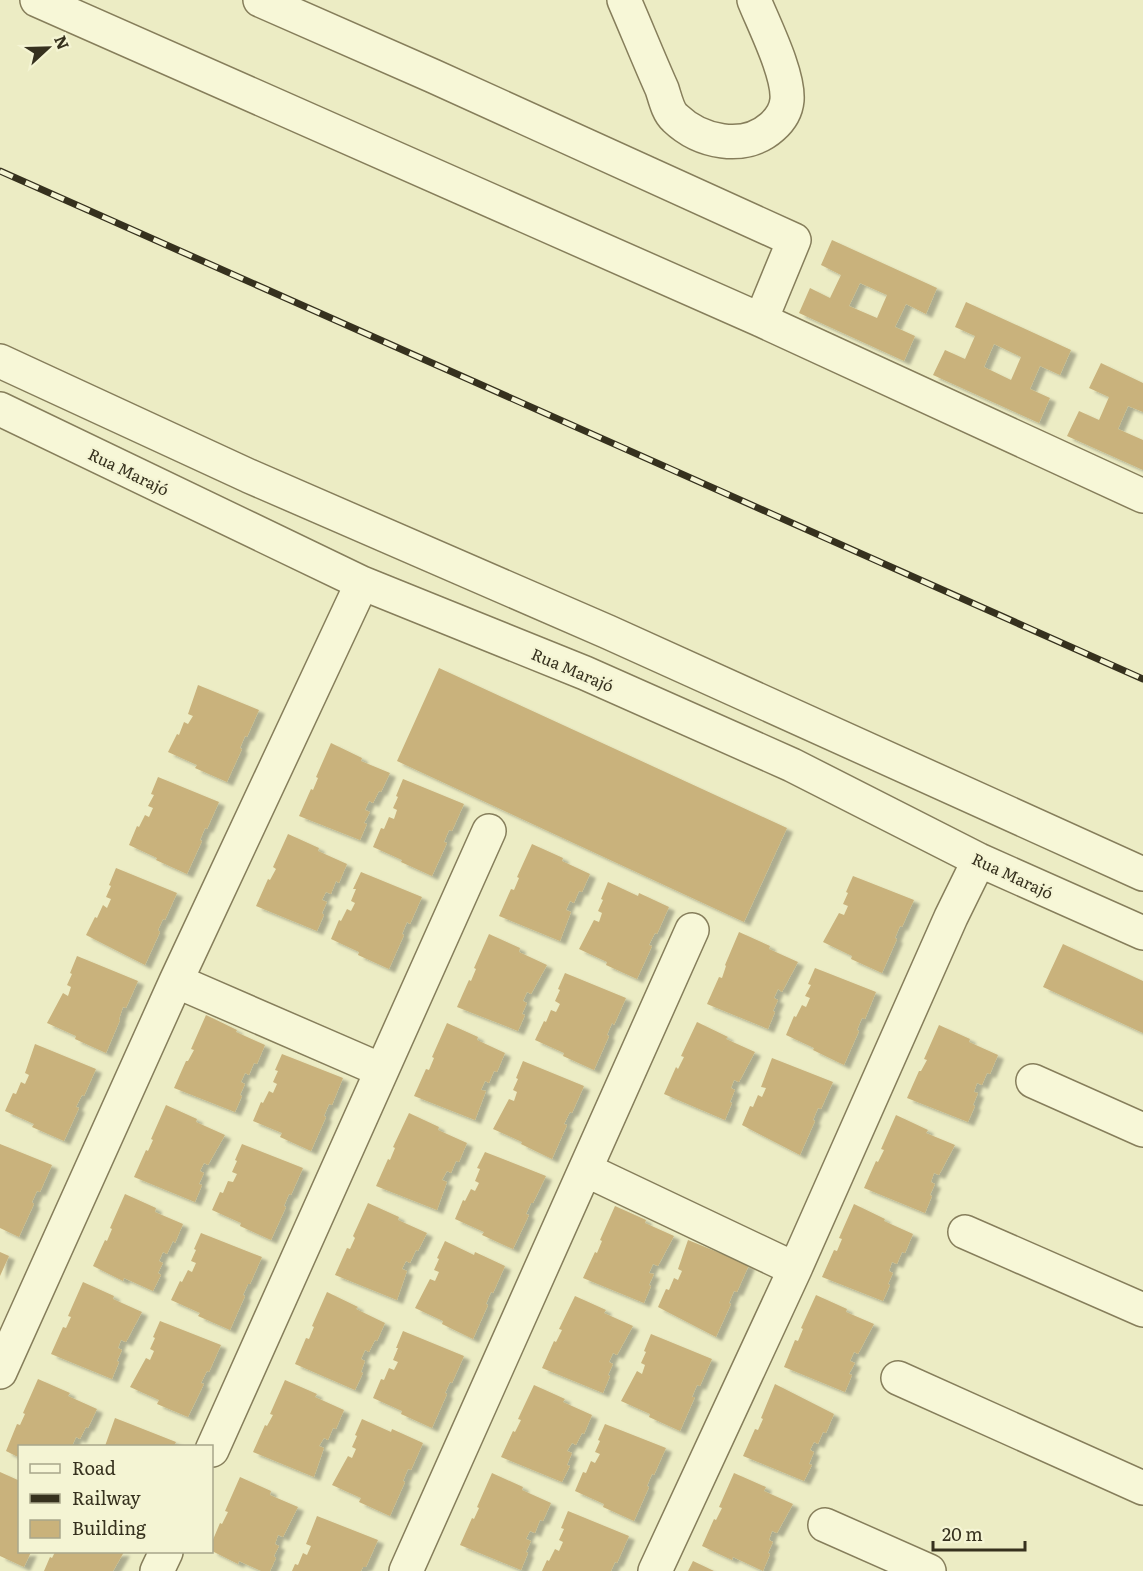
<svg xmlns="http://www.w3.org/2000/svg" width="1143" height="1571" font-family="Literata,serif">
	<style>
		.building { fill: #c9b27b; fill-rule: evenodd; filter: url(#shadow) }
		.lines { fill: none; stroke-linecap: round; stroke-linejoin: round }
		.minor-casing { stroke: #867e5b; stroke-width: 36 }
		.minor { stroke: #f7f7d7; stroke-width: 33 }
		.rail-casing { stroke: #36311e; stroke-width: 7 }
		.rail { stroke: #f4f4d3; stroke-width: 4.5; stroke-dasharray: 14; stroke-linecap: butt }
		.labels { text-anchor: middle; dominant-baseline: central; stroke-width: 4.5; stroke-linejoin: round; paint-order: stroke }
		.street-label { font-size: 16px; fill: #36311e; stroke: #f4f4d3 }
	</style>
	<defs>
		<filter id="shadow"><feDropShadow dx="6" dy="4" stdDeviation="1.5" flood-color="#0004"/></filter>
	</defs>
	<rect width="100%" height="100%" fill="#ececc4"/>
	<path class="building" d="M832 240 937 288 926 314 906 304 895 327 915 336 904 361 799 313 810 288 830 298 841 275 821 265ZM860 283 887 295 877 318 849 306Z
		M966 302 1071 350 1060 375 1040 366 1030 389 1050 398 1039 423 933 375 945 350 965 359 975 336 955 327ZM994 344 1021 357 1011 380 984 367Z
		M1101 363 1143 383V412L1128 406 1118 429 1143 440V470L1067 436 1079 411 1099 420 1109 397 1089 388Z
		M439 668 787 828 744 922 397 761Z
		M198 685 259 710 247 737 245 736 240 748 242 749 227 782 195 768 197 765 168 752 177 734 179 735 184 722 188 724 193 716 188 714Z
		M331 743 362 758 361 761 390 773 381 792 379 791 373 803 369 801 365 810 370 812 364 823 367 824 360 840 299 816 311 789 313 790 318 778 316 777Z
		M158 777 219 802 207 829 205 828 200 840 202 841 187 874 156 860 157 858 129 845 137 826 139 827 145 815 149 817 153 808 148 806 154 795 151 794Z
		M403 779 464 804 452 831 449 830 444 842 447 843 432 876 401 862 402 860 373 847 381 828 384 829 389 817 394 819 397 810 393 808 398 797 396 796Z
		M288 834 319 848 318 851 347 864 339 883 336 881 331 894 326 892 322 900 327 902 322 913 324 915 317 931 256 906 268 879 270 880 276 869 273 867Z
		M532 844 563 858 562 861 590 874 582 892 579 891 574 903 570 901 566 910 571 912 560 941 499 916 511 889 514 890 519 878 517 877Z
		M116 868 177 893 165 920 163 919 158 930 160 932 145 965 86 935 95 917 97 918 103 905 107 908 111 899 106 897 111 886 109 885Z
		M361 872 422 897 410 924 407 922 402 934 404 935 389 969 358 955 359 952 331 939 339 920 341 921 347 909 351 911 355 903 351 901 356 889H353Z
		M853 876 914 900 902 927 900 926 895 938 897 939 882 973 851 959 852 956 823 942 839 913 844 915 848 906 843 904 848 893 846 892Z
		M608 882 638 896 639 893 669 907 657 934 655 933 649 945 652 946 637 979 606 965 607 962 579 949 594 920 599 922 602 913 598 911 603 900 601 899Z
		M739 932 770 946 769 949 798 962 782 992 778 989 774 998 778 1000 773 1011 775 1012 768 1029 707 1004 719 977 722 978 726 966 725 965Z
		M489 934 520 948 519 952 547 965 531 994 527 992 523 1001 527 1003 522 1014 525 1015 518 1031 457 1007 469 980 471 981 476 969 474 968Z
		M1063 944 1143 981V1033L1043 987Z
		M77 956 138 981 126 1008 123 1007 119 1019 120 1020 106 1053 75 1039 76 1036 47 1023 63 993 68 996 71 987 67 985 72 974 70 973Z
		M815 968 876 992 865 1019 862 1018 857 1030 859 1031 844 1065 813 1050 814 1048 786 1035 794 1016 796 1017 802 1005 806 1007 810 998 805 996 811 985 808 984Z
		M565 973 626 998 614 1025 612 1023 607 1035 609 1036 594 1070 563 1056 564 1053 535 1040 544 1021 546 1022 551 1010 556 1012 560 1004 555 1001 560 990 558 989Z
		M206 1015 237 1030 236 1032 265 1045 257 1064 254 1063 249 1075 245 1073 241 1082 245 1084 240 1095 242 1096 235 1112 174 1088 186 1061H188L194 1050 191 1049Z
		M697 1022 728 1037 726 1039 755 1052 739 1082 734 1080 731 1088 735 1090 730 1102 732 1103 725 1120 664 1094 676 1067 678 1069 684 1057 681 1056Z
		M447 1023 478 1037 477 1040 505 1053 497 1072 494 1071 489 1083 485 1081 481 1090 486 1091 475 1120 414 1096 426 1069 429 1070 434 1058 432 1057Z
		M939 1025 970 1039 969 1042 998 1055 990 1074 987 1073 982 1085 977 1083 974 1092 978 1093 973 1105 975 1106 968 1122 907 1098 919 1071H921L927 1060 924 1059Z
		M35 1044 96 1069 84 1096 82 1095 76 1107 79 1108 64 1141 32 1127 34 1124 5 1111 13 1093 16 1094 21 1082 25 1084 29 1075 25 1073Z
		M282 1054 343 1078 332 1105 329 1104 324 1116 326 1117 311 1151 280 1137 282 1133 253 1121 261 1102 263 1103 269 1091 273 1093 277 1084 273 1082 278 1071 275 1070Z
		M772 1058 833 1082 821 1109 818 1108 813 1120 815 1121 800 1155 742 1125 750 1106 753 1107 758 1095 762 1097 766 1088 761 1087Z
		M523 1061 584 1086 572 1113 570 1112 564 1124 567 1125 552 1159 521 1144 522 1142 493 1129 509 1099 514 1101 517 1092 513 1090 518 1079 516 1078Z
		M166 1105 197 1119 196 1122 225 1135 208 1165 204 1163 200 1171 204 1173 199 1184 202 1185 195 1202 134 1177 146 1150 148 1151 153 1140 151 1139Z
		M409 1113 439 1127 438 1130 467 1143 459 1162 456 1161 451 1173 447 1171 442 1180 447 1182 437 1210 376 1186 388 1159 390 1160 395 1148 393 1147Z
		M896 1115 928 1130 926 1133 955 1145 939 1175 934 1173 931 1182 935 1184 930 1195 932 1196 925 1213 864 1188 876 1161 878 1162 884 1150 881 1149Z
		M0 1144 52 1165 40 1192 37 1191 32 1202 34 1204 19 1237 0 1228Z
		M242 1144 303 1168 291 1195 289 1194 284 1206 286 1207 271 1240 240 1226 241 1223 212 1210 220 1192 223 1193 228 1181 233 1182 237 1174 232 1172 237 1161 235 1160Z
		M485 1152 546 1176 533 1203H531L526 1214 529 1215 513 1249 482 1235 484 1232 455 1219 463 1200 465 1201 471 1189 475 1191 479 1183 475 1181 480 1169 477 1168Z
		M125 1194 156 1208 155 1212 183 1224 175 1243 173 1241 167 1254 163 1252 159 1261 163 1263 158 1273 161 1275 153 1291 124 1278 123 1281 93 1266 105 1240 107 1241 112 1229 110 1228Z
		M368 1203 399 1217 398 1220 427 1233 418 1251 416 1250 410 1263 406 1261 402 1269 407 1271 397 1300 335 1275 347 1248 350 1249 355 1238 353 1236Z
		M854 1204 885 1219 884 1221 913 1234 905 1253 902 1252 897 1264 892 1262 889 1271 893 1273 888 1284 890 1285 883 1301 822 1277 834 1250 837 1251 842 1239 839 1238Z
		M615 1206 646 1220 645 1223 674 1236 658 1266 653 1264 649 1273 654 1274 649 1285 651 1286 644 1303 583 1278 595 1252 597 1253 602 1241 600 1240Z
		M201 1233 262 1257 250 1284H248L243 1295 245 1296 230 1330 198 1316 200 1313 171 1300 180 1281 182 1282 188 1270 192 1272 196 1263 191 1261 196 1250 194 1249Z
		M688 1240 749 1265 737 1292 734 1291 729 1303 731 1304 716 1337 658 1307 666 1289 669 1290 674 1278 678 1280 682 1271 678 1269Z
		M445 1241 474 1255 475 1252 505 1266 493 1293 491 1292 486 1304 488 1305 473 1339 442 1324 443 1321 415 1308 430 1279 435 1281 439 1272 434 1270 439 1259 437 1258Z
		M0 1252 9 1256 0 1276Z
		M83 1282 114 1296 113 1299 142 1312 126 1342 121 1340 118 1348 122 1350 117 1361 119 1362 112 1379 51 1354 63 1327 66 1328 71 1317 68 1316Z
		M327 1292 358 1307 356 1309 385 1323 377 1341 375 1340 369 1352 365 1350 361 1359 365 1361 361 1372 363 1373 355 1390 295 1364 306 1338 309 1339 314 1327 312 1326Z
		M816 1295 847 1309 846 1312 874 1324 858 1354 854 1352 850 1361 855 1363 849 1374 852 1375 845 1392 784 1367 795 1340 798 1341 803 1329 801 1328Z
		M575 1296 606 1310 604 1313 633 1326 617 1355 613 1353 609 1362 613 1364 608 1375 610 1376 603 1393 542 1368 554 1341 556 1342 562 1330 559 1329Z
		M160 1321 221 1345 209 1372 207 1371 201 1383 204 1384 188 1417 157 1404 159 1400 130 1387 146 1358 150 1360 154 1351 150 1349 155 1338 153 1337Z
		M403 1331 464 1356 452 1383 450 1382 445 1393 447 1394 432 1428 401 1414 402 1411 373 1398 381 1379 384 1380 389 1368 394 1370 398 1362 393 1360 398 1348H396Z
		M651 1334 712 1359 700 1386 697 1385 692 1397H695L680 1431 649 1417 650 1414 621 1401 637 1371 642 1374 645 1365 641 1363 646 1352 644 1351Z
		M38 1379 70 1393 68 1396 97 1409 88 1428 86 1427 80 1439 76 1437 72 1446H20V1458L6 1451 17 1424 20 1425 25 1414 23 1413Z
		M285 1380 317 1394 315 1397 344 1410 336 1429 333 1428 328 1440 324 1438 319 1446 324 1448 314 1477 253 1452 265 1425 267 1426 273 1415 270 1414Z
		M775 1384 834 1414 826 1433 823 1432 818 1444 814 1442 810 1450 814 1452 809 1464 812 1465 804 1481 743 1456 755 1429 758 1430 763 1419 761 1418Z
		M534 1385 565 1399 563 1402 592 1415 584 1434 582 1433 576 1445 572 1443 567 1451 572 1453 567 1465 570 1466 562 1482 501 1457 513 1431 515 1432 521 1420 518 1419Z
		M115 1418 176 1442 174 1446H105Z
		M362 1419 391 1432 392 1429 423 1443 411 1470 408 1469 403 1481 405 1482 390 1516 359 1502 361 1498 332 1485 348 1456 352 1458 356 1449 352 1447 357 1436 355 1435Z
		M605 1424 666 1448 654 1475 652 1474 647 1486 649 1487 634 1521 603 1507 604 1504 575 1491 583 1472 586 1473 591 1461 595 1463 600 1454 595 1452 600 1441 598 1440Z
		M0 1472 20 1481V1552H31L24 1567 0 1556Z
		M492 1473 523 1487 522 1490 551 1503 543 1521 540 1520 535 1533 530 1531 526 1539 531 1541 526 1552 528 1553 521 1570 460 1545 472 1518 474 1519 479 1508 477 1507Z
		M734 1473 766 1487 764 1491 793 1504 777 1533 772 1531 769 1540 773 1542 768 1553 770 1554 763 1571 733 1557 732 1560 702 1546 714 1519 716 1520 722 1508 719 1507Z
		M240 1477 271 1491 270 1495 298 1507 283 1537 278 1535 275 1544 279 1546 274 1556 276 1558 270 1571H261L239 1561 238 1564 212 1551V1542L220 1523 222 1524 228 1512 225 1511Z
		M568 1511 629 1536 617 1563 615 1562 611 1571H542L547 1560 549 1561 555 1549 559 1551 563 1542 559 1540 564 1529 561 1528Z
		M317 1516 378 1540 366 1567H363L361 1571H292L295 1564 298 1565 303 1553 307 1555 311 1546 306 1544Z
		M55 1552H124L113 1571H44L50 1557 52 1558Z
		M693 1561 714 1571H688Z"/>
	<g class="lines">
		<g class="minor-casing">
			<path id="minor" d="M37 0 761 320 1143 496
				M260 0 433 76 794 240 761 320
				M624 0C637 30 649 60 662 89 665 98 668 112 675 118 700 142 744 152 772 127 780 120 786 111 787 100 789 74 764 25 754 0
				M0 361 249 476 608 632 1143 874
				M0 409 362 583 585 673 792 765 979 860 1143 933
				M176 981 381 1070
				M1033 1081 1143 1130
				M586 1170 795 1269
				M965 1232 1143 1310
				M0 1372 176 981 362 583
				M898 1378 1143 1488
				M212 1450 489 831
				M825 1525 929 1571
				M157 1571 166 1552
				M406 1571 692 930
				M655 1571 795 1269 951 917 979 860"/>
		</g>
		<use href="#minor" class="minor"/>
		<g class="rail-casing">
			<path id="rail" d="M0 171 1143 679"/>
		</g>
		<use href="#rail" class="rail"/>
	</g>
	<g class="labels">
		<g class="street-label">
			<text transform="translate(129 471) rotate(26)">Rua Marajó</text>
			<text transform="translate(573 669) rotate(23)">Rua Marajó</text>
			<text transform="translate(1013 875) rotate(25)">Rua Marajó</text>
		</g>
	</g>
	<rect x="18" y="1445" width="195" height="108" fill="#f4f4d3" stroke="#a8a68b" stroke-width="1.5"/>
	<rect x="30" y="1464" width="30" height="9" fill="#f7f7d7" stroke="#a8a68b" stroke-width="1.5"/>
	<text x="72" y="1475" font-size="18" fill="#36311e">Road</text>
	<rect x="30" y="1494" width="30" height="9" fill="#36311e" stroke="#a8a68b" stroke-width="1.5"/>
	<text x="72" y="1505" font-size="18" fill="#36311e">Railway</text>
	<rect x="30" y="1520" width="30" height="18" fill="#c9b27b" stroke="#a8a68b" stroke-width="1.5"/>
	<text x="72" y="1535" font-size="18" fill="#36311e">Building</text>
	<g transform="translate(48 48) rotate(68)" stroke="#f4f4d3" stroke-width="4.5" paint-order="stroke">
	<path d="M0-4.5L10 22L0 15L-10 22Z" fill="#36311e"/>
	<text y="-9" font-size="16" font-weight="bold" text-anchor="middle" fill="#36311e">N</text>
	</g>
	<path d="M933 1541v9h92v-9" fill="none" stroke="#36311e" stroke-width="3"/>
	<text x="942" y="1541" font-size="18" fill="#36311e" stroke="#f4f4d3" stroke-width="4.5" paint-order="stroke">20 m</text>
</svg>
